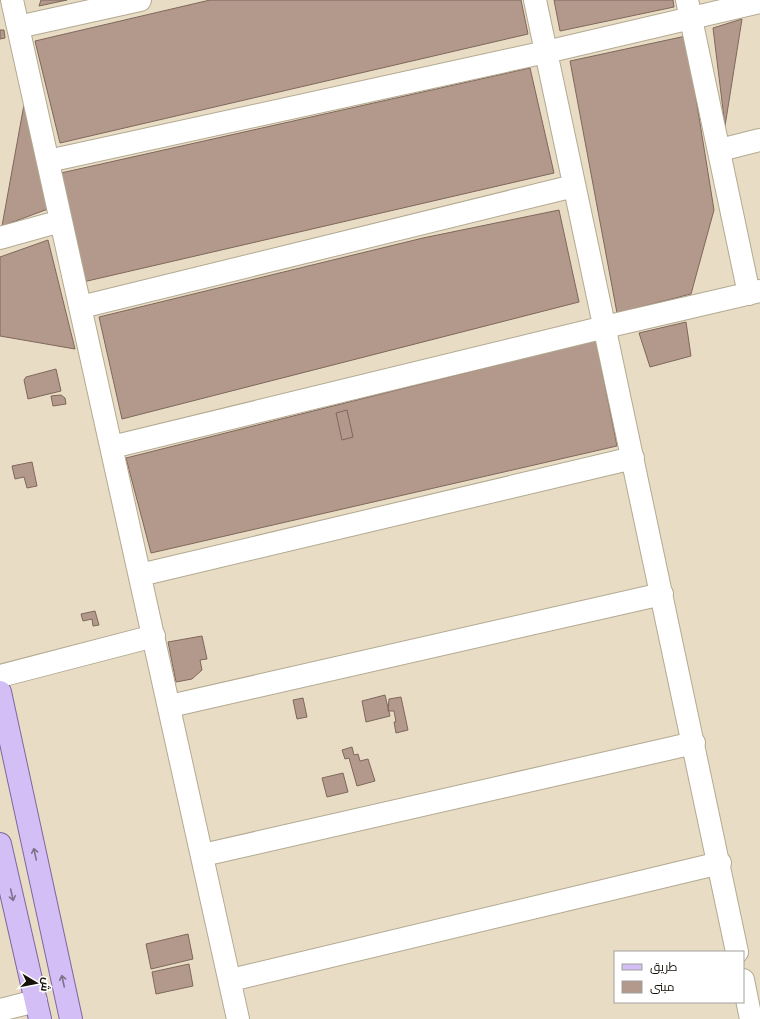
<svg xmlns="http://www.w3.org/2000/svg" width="760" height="1019" font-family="Spectral,Cairo,serif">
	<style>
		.building { fill: #b2998c; stroke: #7f675b }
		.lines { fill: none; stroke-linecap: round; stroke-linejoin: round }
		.minor-casing { stroke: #b3a991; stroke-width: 24 }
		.major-casing { stroke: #7e669f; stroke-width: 24 }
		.minor { stroke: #fff; stroke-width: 22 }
		.major { stroke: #d3bef6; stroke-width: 22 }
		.oneway { stroke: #7e718b }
	</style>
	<rect width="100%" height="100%" fill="#e8ddc4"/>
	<path class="building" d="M41 0H67L39 6Z
		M210 0H521L528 34 60 143 35 41Z
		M554 0H673L674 7 560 31Z
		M742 19 725 126 713 28Z
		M0 30H4L5 38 0 39Z
		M686 36 714 210 691 294 617 313 570 61Z
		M530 68 554 173 83 282 61 173Z
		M25 99 48 209 2 226Z
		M559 210 579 302 122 419 99 317 423 238Z
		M48 240 75 349 0 336V257Z
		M686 322 691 356 650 367 639 333Z
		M596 340 617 446 151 553 126 458Z
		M56 369 61 391 28 399 24 380 26 377Z
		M61 395 65 398 66 404 53 406 51 396Z
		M347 410 353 437 342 440 336 413Z
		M32 462 37 486 27 488 24 477 15 479 12 466Z
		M95 611 99 625 93 626 92 619 83 621 81 614Z
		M202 636 207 659 200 660 202 670 192 679 176 682 168 642Z
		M385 695 390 716 366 722 362 701Z
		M401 697 408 730 396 733 394 722H396L394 711H388L389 699Z
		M303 698 307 717 297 719 293 700Z
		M352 747 354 755 358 754 360 761 368 759 375 781 357 786 349 758 345 759 342 750Z
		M343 773 348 792 327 797 322 778Z
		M188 934 193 959 151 969 146 944Z
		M189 964 193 986 156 994 152 972Z"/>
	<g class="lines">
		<g class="minor-casing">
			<path id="minor" d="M12 0 238 1019
				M535 0 737 952
				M687 0 749 294
				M18 27 140 0
				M720 150 760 140
				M48 161 546 52 760 2
				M0 238 61 221
				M81 307 574 186
				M112 447 605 327 760 291
				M140 575 633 458
				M0 676 154 636
				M170 706 662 594
				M203 855 694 743
				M231 980 720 863
				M743 980 751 1019
				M0 1010 36 1001"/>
		</g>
		<g class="major-casing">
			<path id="major" d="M0 692 71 1019
				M0 844 40 1019"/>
		</g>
		<use href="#minor" class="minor"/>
		<use href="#major" class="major"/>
	</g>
	<defs><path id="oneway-shaft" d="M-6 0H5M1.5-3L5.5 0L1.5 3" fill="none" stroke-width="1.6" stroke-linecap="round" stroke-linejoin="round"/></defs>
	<g class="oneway">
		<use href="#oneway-shaft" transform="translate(35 854) rotate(-102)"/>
		<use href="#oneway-shaft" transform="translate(12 895) rotate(77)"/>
		<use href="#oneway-shaft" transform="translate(63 981) rotate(-102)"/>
	</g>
	<rect x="614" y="951" width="130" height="52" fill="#ffffff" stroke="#a1a09d"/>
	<rect x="622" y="964" width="20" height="6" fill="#d3bef6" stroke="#a1a09d"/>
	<text x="650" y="971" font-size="12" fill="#151209">طريق</text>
	<rect x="622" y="981" width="20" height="12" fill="#b2998c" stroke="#a1a09d"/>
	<text x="650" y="991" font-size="12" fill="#151209">مبنى</text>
	<g transform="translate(36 983) rotate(100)" stroke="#ffffff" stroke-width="3" paint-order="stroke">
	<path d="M0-3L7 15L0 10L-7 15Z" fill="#151209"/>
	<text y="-6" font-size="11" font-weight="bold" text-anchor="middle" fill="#151209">ش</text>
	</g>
</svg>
